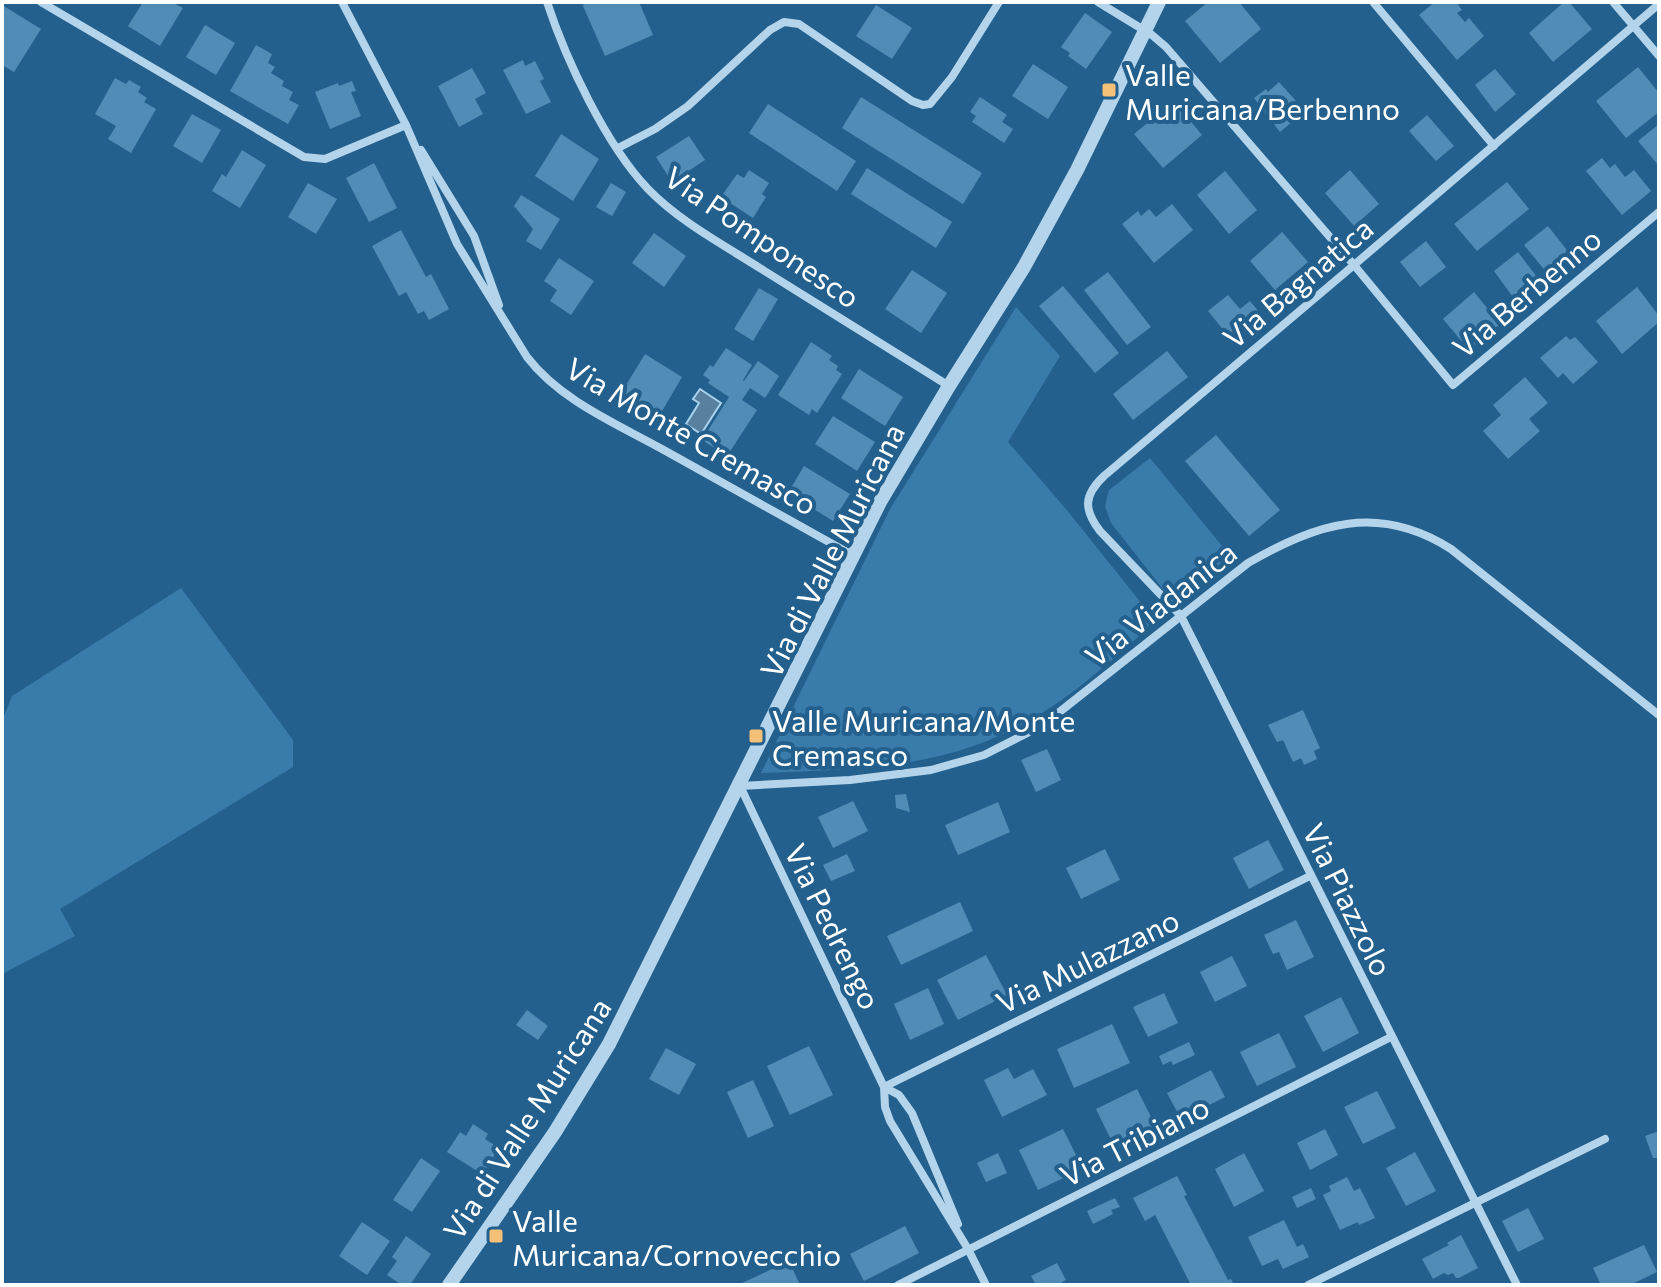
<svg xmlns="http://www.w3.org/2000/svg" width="1661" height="1287" font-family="Commissioner,sans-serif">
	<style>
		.green { fill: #397baa }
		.water { fill: #59819f; stroke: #a8d1ec; stroke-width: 2 }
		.building { fill: #518cb6 }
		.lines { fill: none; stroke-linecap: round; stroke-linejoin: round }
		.minor { stroke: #b4d4eb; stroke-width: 8 }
		.tertiary { stroke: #b4d4eb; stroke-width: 14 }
		.poi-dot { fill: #f5c077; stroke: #24608d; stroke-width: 3 }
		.labels { text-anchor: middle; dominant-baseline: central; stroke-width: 8; stroke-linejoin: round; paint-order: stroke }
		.poi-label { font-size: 30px; fill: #fff; stroke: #24608d; text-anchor: start }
		.street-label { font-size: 30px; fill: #fff; stroke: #24608d }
	</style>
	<rect width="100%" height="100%" fill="#24608d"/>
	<path class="green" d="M1016 307 1060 356 1008 442 1066 509 1154 619C1139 638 1119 654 1101 669 989 766 901 768 761 773L890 509Z
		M1150 458 1236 563 1177 607 1111 523 1105 506 1109 490Z
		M181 588 293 740V767L60 909 75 936 2 974V721L12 696Z"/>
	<path class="water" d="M700 389 721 403 701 434 686 424 699 403 693 399Z"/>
	<path class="building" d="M143 2H172L183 8 160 46 128 26Z
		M584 2H639L653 35 605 56 583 6Z
		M1208 2H1239L1261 29 1220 63 1185 21Z
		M1435 2H1456L1462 10 1457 13 1465 22 1469 18 1484 36 1457 60 1419 15Z
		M1564 2H1569L1592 29 1553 62 1529 33Z
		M2 5 41 29 14 72 2 65Z
		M876 5 912 28 892 59 856 36Z
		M1085 13 1112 32 1086 69 1068 56 1070 53 1061 47Z
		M205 25 235 43 216 75 186 57Z
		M256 45 272 54 268 63 275 67 271 73 284 81 282 86 293 92 289 100 299 105 288 124 230 91Z
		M523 60 525 66 535 61 544 79 540 81 551 102 526 114 503 70Z
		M1033 64 1068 87 1048 119 1012 96Z
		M1638 67 1659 93V112L1626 138 1596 101Z
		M472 68 486 93 475 99 483 114 459 127 438 86Z
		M1495 69 1516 94 1495 112 1475 85Z
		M115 78 126 84 129 80 141 87 138 92 147 98 144 102 156 109 131 153 108 139 116 126 95 114Z
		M352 81 356 91 351 92 361 116 330 129 315 92 338 83 339 86Z
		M1279 82 1305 111 1280 132 1254 98 1266 89 1268 92Z
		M861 97 982 173 963 204 842 128Z
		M980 97 1007 115 1002 122 1013 129 1004 143 972 122 976 116 970 112Z
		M1174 101 1202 135 1163 168 1134 134Z
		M768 104 856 161 837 191 749 133Z
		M192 114 221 130 202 163 173 146Z
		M1427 115 1454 146 1436 161 1409 131Z
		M1659 124V166L1638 141Z
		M561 134 599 159 573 201 535 176Z
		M689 136 705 160 672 182 656 157Z
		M242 150 266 165 240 208 212 191 222 174 226 177Z
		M1602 158 1610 168 1615 164 1625 177 1634 170 1651 191 1622 215 1586 171Z
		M374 163 397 208 369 222 346 178Z
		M867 168 952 222 936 248 851 194Z
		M749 170 769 183 762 194 766 197 753 218 721 197 737 174 744 178Z
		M1350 170 1379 204 1354 226 1325 193Z
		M1225 171 1257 210 1229 234 1197 195Z
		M1507 182 1529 209 1477 251 1454 224Z
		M308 183 337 199 316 234 288 217Z
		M611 183 626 192 612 216 596 207Z
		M521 195 560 219 541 250 526 241 533 229 514 206Z
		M1172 204 1193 230 1154 263 1122 224 1138 211 1141 216 1149 209 1156 217Z
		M1548 226 1570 254 1547 273 1524 245Z
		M401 230 426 277 431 274 449 309 429 320 424 311 418 314 406 292 399 296 372 246Z
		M1282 232 1308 262 1275 290 1250 261Z
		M654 233 686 256 664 287 632 263Z
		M1426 241 1446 267 1420 287 1400 262Z
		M1518 252 1540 281 1515 300 1494 271Z
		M559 258 594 281 571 315 550 301 557 290 544 281Z
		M912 270 947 293 921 333 885 309Z
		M1108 272 1151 327 1127 345 1084 290Z
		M1063 286 1119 353 1095 373 1039 306Z
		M1637 287 1659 316V322L1622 354 1596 321Z
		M759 288 778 299 753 341 734 329Z
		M1474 292 1500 324 1469 350 1443 319Z
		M1228 295 1240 309 1250 301 1264 318 1234 343 1208 311Z
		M1566 336 1570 340 1575 337 1598 362 1573 384 1563 373 1558 378 1540 358Z
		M811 342 832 356 829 360 838 366 836 370 842 374 817 413 812 409 809 415 778 395Z
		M726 348 752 365 743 380 744 381 758 361 779 376 765 398 750 388 742 400 757 410 727 456 702 440 729 397 708 383 710 380 703 375 710 365 713 367Z
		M1167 351 1188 377 1133 420 1113 394Z
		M645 354 682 377 658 418 620 395Z
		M859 369 903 397 885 426 841 398Z
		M1525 377 1548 403 1529 419 1540 431 1508 459 1483 431 1501 415 1493 405Z
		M833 416 875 442 857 471 815 444Z
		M1216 435 1280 510 1249 536 1185 461Z
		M804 466 850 494 833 521 788 493Z
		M1303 710 1320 748 1314 751 1317 759 1304 765 1301 758 1293 762 1283 740 1277 742 1268 725Z
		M1047 749 1061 780 1036 792 1021 760Z
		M906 794 910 812 896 808 895 795Z
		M853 801 868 831 833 848 818 817Z
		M998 802 1010 832 958 855 945 825Z
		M1268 840 1284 870 1249 889 1233 858Z
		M1105 849 1120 880 1081 899 1066 868Z
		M847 854 855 871 831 881 823 865Z
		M960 902 973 931 901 965 887 936Z
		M1296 920 1314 957 1287 970 1279 952 1273 954 1264 935Z
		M986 955 1007 995 958 1020 937 980Z
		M1232 956 1247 986 1215 1002 1200 972Z
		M928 988 944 1024 910 1040 894 1004Z
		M1164 993 1178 1023 1148 1037 1133 1007Z
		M1341 997 1359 1033 1323 1052 1304 1016Z
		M527 1010 548 1026 538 1040 516 1025Z
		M1112 1024 1130 1063 1074 1088 1057 1049Z
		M1279 1033 1296 1067 1257 1086 1240 1052Z
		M1189 1042 1195 1055 1173 1065 1171 1061 1163 1065 1159 1056Z
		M809 1046 833 1095 790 1115 767 1066Z
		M666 1048 696 1064 679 1095 649 1079Z
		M1008 1068 1014 1079 1033 1069 1047 1095 1002 1117 984 1080Z
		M1211 1070 1225 1097 1181 1119 1167 1093Z
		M753 1080 774 1126 748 1138 727 1092Z
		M1137 1089 1157 1129 1116 1150 1096 1109Z
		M1377 1091 1396 1128 1363 1144 1344 1107Z
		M473 1124 488 1134 485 1139 499 1148 482 1174 447 1152 460 1132 466 1136Z
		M1063 1129 1083 1169 1038 1190 1019 1150Z
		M1325 1129 1338 1155 1310 1170 1297 1143Z
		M1659 1131V1158H1653L1645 1136Z
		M1415 1152 1436 1191 1406 1206 1386 1168Z
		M998 1153 1007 1173 986 1182 977 1163Z
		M1244 1153 1264 1191 1234 1207 1215 1169Z
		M421 1158 440 1171 412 1212 393 1200Z
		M1177 1176 1187 1195 1184 1196 1228 1280 1231 1279 1234 1285H1191L1155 1215 1145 1221 1133 1198Z
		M1347 1177 1354 1191 1360 1188 1375 1218 1359 1225 1358 1222 1340 1230 1323 1195 1331 1191 1329 1186Z
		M1311 1188 1316 1199 1297 1208 1292 1197Z
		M1115 1198 1120 1207 1111 1210 1113 1214 1093 1224 1087 1211Z
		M1528 1208 1544 1239 1518 1252 1502 1221Z
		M1284 1220 1297 1247 1303 1244 1309 1257 1283 1269 1278 1259 1262 1266 1248 1237Z
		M362 1222 390 1241 367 1275 339 1256Z
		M905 1226 919 1253 864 1281 850 1254Z
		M1461 1235 1478 1268 1459 1278H1456L1453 1273 1448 1275 1444 1273 1433 1279 1422 1259 1449 1245 1447 1243Z
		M406 1236 431 1254 410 1285H402L387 1275 397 1261 392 1257Z
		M1644 1245 1657 1272 1630 1285H1601L1593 1268Z
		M789 1261 800 1285H738Z
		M1057 1263 1066 1280 1062 1282 1063 1285H1036L1031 1276Z"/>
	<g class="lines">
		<path class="minor" d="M41 2 304 157 325 159 406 125
			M342 2 406 125 457 244 527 357C560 400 615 423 662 449 726 485 790 521 854 556
			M547 2C566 60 606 145 648 189 680 222 724 245 763 270 825 309 887 347 949 386
			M1098 2 1152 35 1166 47 1354 265 1453 385 1659 212
			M1373 2 1494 146
			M1613 2 1659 56
			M618 148 655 129 688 106 770 30 784 22 799 24 912 101 923 105 930 104 952 77 999 2
			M421 150 474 236 499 305
			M884 1087 1310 876
			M884 1087 899 1095 912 1113 958 1224
			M898 1285 1391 1037
			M986 1285 968 1249 890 1121 885 1107 884 1087 740 786 850 780 931 770 984 755 1043 725 1248 563C1318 523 1378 503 1451 549L1659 715
			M1308 1285 1605 1139
			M1517 1285 1181 616 1100 531C1083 509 1084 495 1104 476L1354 265 1659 4"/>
		<path class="tertiary" d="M449 1285 555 1132 609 1044 880 502 949 386 1024 267 1077 170 1159 2"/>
	</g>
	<g class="poi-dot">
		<rect x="1101" y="82" width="16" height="16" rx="4"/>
		<rect x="748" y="728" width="16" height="16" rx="4"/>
		<rect x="488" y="1228" width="16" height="16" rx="4"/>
	</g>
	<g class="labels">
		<g class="poi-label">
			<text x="1125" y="73">Valle<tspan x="1125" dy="34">Muricana/Berbenno</tspan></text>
			<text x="772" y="719">Valle Muricana/Monte<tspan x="772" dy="34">Cremasco</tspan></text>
			<text x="512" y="1219">Valle<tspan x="512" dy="34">Muricana/Cornovecchio</tspan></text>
		</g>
		<g class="street-label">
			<text transform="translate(763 236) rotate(34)">Via Pomponesco</text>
			<text transform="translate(1297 282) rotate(-40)">Via Bagnatica</text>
			<text transform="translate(1526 292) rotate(-40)">Via Berbenno</text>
			<text transform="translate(692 435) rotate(30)">Via Monte Cremasco</text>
			<text transform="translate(831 550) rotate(-63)">Via di Valle Muricana</text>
			<text transform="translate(1160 603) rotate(-38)">Via Viadanica</text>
			<text transform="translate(1349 899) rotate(64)">Via Piazzolo</text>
			<text transform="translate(834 926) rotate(64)">Via Pedrengo</text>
			<text transform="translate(1087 960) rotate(-26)">Via Mulazzano</text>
			<text transform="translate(526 1118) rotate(-57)">Via di Valle Muricana</text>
			<text transform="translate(1134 1140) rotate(-27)">Via Tribiano</text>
		</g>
	</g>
	<rect width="1661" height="1287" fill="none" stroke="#ffffff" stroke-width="8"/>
</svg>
